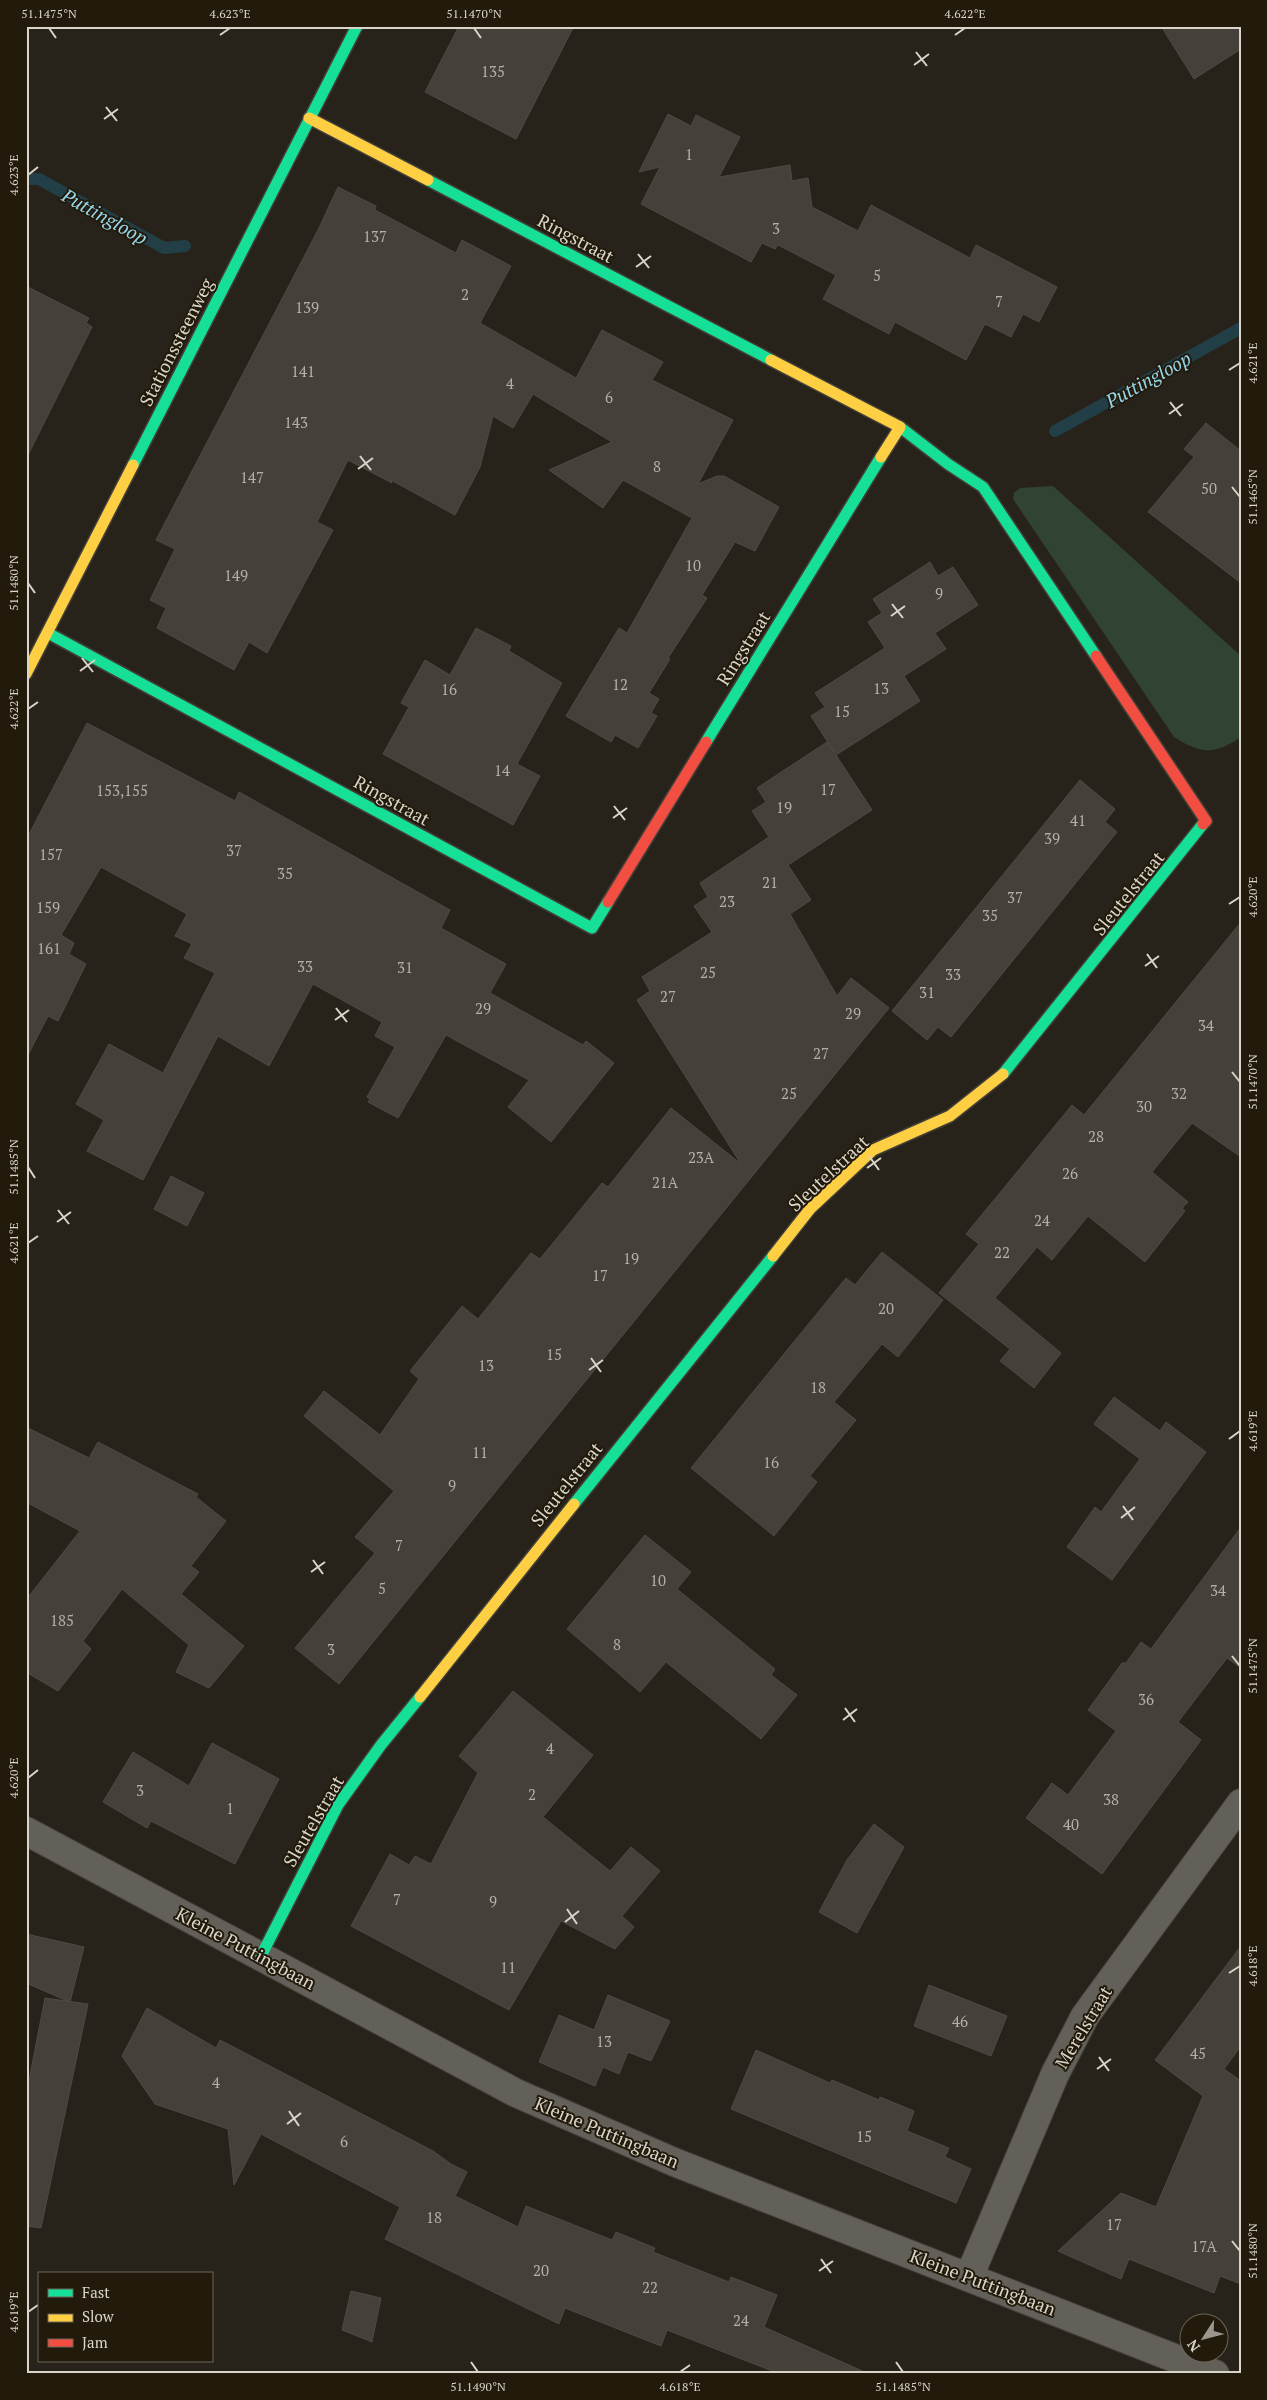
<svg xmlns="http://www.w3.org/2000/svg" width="1267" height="2400" font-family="'PT Serif',serif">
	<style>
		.green { fill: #314333 }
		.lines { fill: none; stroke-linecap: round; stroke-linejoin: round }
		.stream { stroke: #223f48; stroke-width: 12 }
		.building { fill: #46403a; stroke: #4f4a44 }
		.street-casing { stroke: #434039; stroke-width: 30 }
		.fast-casing { stroke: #434039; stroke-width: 14 }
		.slow-casing { stroke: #434039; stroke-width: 14 }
		.jam-casing { stroke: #434039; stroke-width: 14 }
		.street { stroke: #63605a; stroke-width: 28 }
		.fast { stroke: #16e098; stroke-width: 11 }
		.slow { stroke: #ffcf43; stroke-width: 11 }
		.jam { stroke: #f24e42; stroke-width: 11 }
		.ticks { fill: none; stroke: #dad5cb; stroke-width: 2 }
		.labels { text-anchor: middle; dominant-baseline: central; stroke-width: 4; stroke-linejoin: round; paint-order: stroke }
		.number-label { font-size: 15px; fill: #b5b0a7 }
		.street-label { font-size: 18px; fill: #dad5cb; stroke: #221a0b }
		.water-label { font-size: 19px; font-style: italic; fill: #95d5ea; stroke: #221a0b }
		.neatline { fill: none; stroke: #dad5cb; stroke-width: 2 }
		.ticks-label { font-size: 12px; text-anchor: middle; fill: #dad5cb }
	</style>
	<rect width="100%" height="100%" fill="#27231a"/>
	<path class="green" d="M1053 486 1241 656V737C1215 755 1200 754 1174 737L1013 499 1014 493 1020 488Z"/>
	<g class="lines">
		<path class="stream" d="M26 179H39L164 248 185 246
			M1055 431 1241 328"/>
	</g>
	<path class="building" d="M459 26H574L516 139 425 92Z
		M1161 26H1241V49L1194 79Z
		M668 114 691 126 696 115 740 137 719 177 790 165 792 181 808 178 812 207 858 231 871 205 970 258 976 245 1057 287 1039 322 1023 314 1011 337 985 324 966 360 895 322 889 334 823 299 836 275 778 245 775 249 762 243 751 262 641 204 660 167 639 172Z
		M338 187 376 206 375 210 456 253 462 240 511 266 480 323 576 378 602 330 663 362 652 380 733 420 698 484 717 476H724L779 507 755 551 735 542 702 595 707 598 668 658 670 659 649 693 659 699 651 713 657 716 638 748 615 735 611 742 566 716 619 628 627 633 692 518 623 480 603 508 549 470 612 442 533 394 513 428 493 416 480 467 455 515 391 480 392 483 348 460 317 522 333 530 267 653 249 642 234 670 157 628 166 608 150 600 175 549 156 540 318 230Z
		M26 286 89 318 86 323 92 327 26 459Z
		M1206 423 1241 451V583L1148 512 1194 457 1184 449Z
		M930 562 938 576 953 567 978 605 935 633 946 649 904 676 920 701 836 755 872 810 788 865 811 900 790 914 837 996 851 978 889 1008 339 1684 295 1648 375 1553 355 1537 394 1491 304 1416 324 1391 380 1435 419 1379 410 1371 462 1306 478 1319 531 1253 540 1259 602 1183 608 1187 671 1108 741 1164 637 1000 650 991 642 977 712 932 694 906 708 897 700 883 769 837 752 811 766 802 757 788 827 742 834 752 811 716 825 707 815 693 885 648 868 622 882 613 873 599Z
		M476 628 511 646 509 651 562 683 517 764 540 776 513 825 383 754 409 707 401 703 425 660 450 675Z
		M87 723 235 801 239 792 450 910 441 928 506 964 490 993 583 1045 586 1041 614 1063 551 1142 508 1107 529 1080 446 1035 398 1118 368 1102 370 1099 367 1097 395 1047 375 1036 382 1022 313 984 269 1066 218 1036 143 1180 87 1151 104 1120 76 1104 109 1044 163 1073 215 973 184 958 192 944 175 936 187 914 101 867 61 935 74 943 69 954 86 964 58 1021 48 1016 26 1059V840Z
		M1080 780 1115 809 1105 822 1117 832 951 1037 938 1027 927 1040 892 1011Z
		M1241 922V1157L1192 1123 1152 1172 1188 1202 1182 1208 1185 1211 1145 1262 1088 1216 1052 1260 1037 1247 995 1298 1061 1353 1034 1388 1000 1361 1010 1349 939 1293 979 1244 966 1234 1022 1166 1072 1105 1084 1115Z
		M171 1176 204 1193 187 1226 154 1209Z
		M882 1252 943 1300 898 1357 882 1344 834 1402 856 1420 810 1476 817 1482 774 1536 691 1468 846 1278 855 1285Z
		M1114 1397 1160 1431 1166 1422 1206 1452 1112 1580 1067 1547 1095 1507 1101 1512 1140 1459 1094 1424Z
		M26 1427 89 1458 98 1442 198 1494 196 1497 226 1521 191 1566 199 1572 181 1594 244 1646 209 1688 176 1672 189 1645 122 1589 83 1641 91 1649 58 1691 26 1672V1600L80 1531 26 1502Z
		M1241 1527V1668L1227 1658 1178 1722 1201 1740 1102 1874 1026 1818 1052 1783 1068 1795 1116 1731 1088 1710 1122 1663H1126L1141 1642 1151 1649Z
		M645 1535 691 1572 677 1589 775 1669 771 1675 797 1695 761 1739 666 1662 640 1692 567 1629Z
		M513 1691 593 1755 543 1817 610 1871 631 1847 660 1871 622 1916 634 1927 615 1949 561 1921 509 2010 351 1926 390 1854 409 1865 415 1856 431 1864 478 1773 459 1756Z
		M212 1743 279 1779 235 1864 151 1821 147 1828 103 1802 133 1752 189 1786Z
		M874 1824 904 1847 857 1933 819 1912 847 1860Z
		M26 1934 84 1947 70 2002 26 1983Z
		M1241 1946V2046L1224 2069 1241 2081V2284L1220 2276 1214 2293 1129 2259 1121 2279 1058 2251 1121 2193 1156 2207 1203 2096 1155 2060Z
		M929 1985 1007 2016 991 2056 914 2026Z
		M608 1995 670 2021 651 2061 628 2052 619 2074 603 2067 595 2086 539 2062 559 2015 594 2030Z
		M45 1998 88 2004 41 2228 26 2226V2096Z
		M147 2008 216 2048 220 2040 433 2151 451 2164 467 2172 455 2196 518 2227 526 2206 612 2240 616 2232 655 2248 653 2252 729 2282 731 2277 777 2295 764 2327 869 2374H780L667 2330 661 2346 565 2308 559 2324 385 2239 400 2207 261 2134 234 2185 228 2129 155 2104 122 2056Z
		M756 2050 830 2083 832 2080 879 2100 880 2097 914 2111 907 2131 949 2148 945 2157 971 2169 956 2203 731 2109Z
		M351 2291 381 2298 372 2342 342 2330Z"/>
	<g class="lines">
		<g class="street-casing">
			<path id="street" d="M26 1831 516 2093 674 2162 1215 2374
				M969 2277 1055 2074 1085 2016 1241 1803"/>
		</g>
		<g class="fast-casing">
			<path id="fast" d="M428 180 771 360
				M900 427 948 464 983 487 1096 656
				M133 465 357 26
				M48 633 592 928 608 902
				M706 742 881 457
				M1003 1074 1203 824
				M574 1504 773 1256
				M261 1956 338 1805 381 1745 420 1697"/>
		</g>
		<g class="slow-casing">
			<path id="slow" d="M309 118 428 180
				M771 360 900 427 881 457
				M26 674 133 465
				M773 1256 810 1209 873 1150 950 1116 1003 1074
				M420 1697 574 1504"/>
		</g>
		<g class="jam-casing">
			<path id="jam" d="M1096 656 1206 821 1203 824
				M608 902 706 742"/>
		</g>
		<use href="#street" class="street"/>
		<use href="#fast" class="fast"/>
		<use href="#slow" class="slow"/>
		<use href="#jam" class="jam"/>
	</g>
	<path class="ticks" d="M49 28 56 38M474 28 481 38M220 35 230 28M955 35 965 28M916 52 927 66M914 65 929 54M106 107 117 121M104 119 118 109M28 175 38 167M638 254 649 268M636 267 651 256M1229 370 1240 363M1170 402 1181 416M1169 414 1183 404M360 456 371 470M358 469 373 458M1232 487 1240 497M28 583 35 593M892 604 903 618M891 616 905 606M82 658 93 672M80 671 95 660M28 709 38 702M614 806 625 820M613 818 627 808M1229 904 1240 897M1147 954 1157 968M1145 966 1159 956M336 1008 347 1022M335 1020 349 1010M1232 1072 1240 1082M869 1156 879 1170M28 1167 35 1178M867 1168 881 1158M58 1210 69 1224M57 1222 71 1212M28 1243 38 1236M591 1358 601 1372M589 1370 603 1360M1229 1439 1240 1431M1123 1506 1133 1520M1121 1518 1135 1507M313 1560 323 1574M311 1572 325 1562M1232 1656 1240 1666M845 1708 855 1722M843 1720 857 1709M28 1778 38 1770M567 1909 577 1924M565 1922 579 1911M1229 1973 1240 1966M1099 2057 1109 2071M1097 2069 1111 2059M289 2111 299 2126M287 2124 301 2113M1232 2241 1240 2251M821 2259 831 2273M819 2271 833 2261M28 2312 38 2305M471 2362 478 2372M896 2362 903 2372M680 2372 690 2365"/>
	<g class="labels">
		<g class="number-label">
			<text x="493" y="71">135</text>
			<text x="689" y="154">1</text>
			<text x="776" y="228">3</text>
			<text x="375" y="236">137</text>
			<text x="877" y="275">5</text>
			<text x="465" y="294">2</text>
			<text x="999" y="301">7</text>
			<text x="307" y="307">139</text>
			<text x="303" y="371">141</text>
			<text x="510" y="383">4</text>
			<text x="609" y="397">6</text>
			<text x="296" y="422">143</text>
			<text x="657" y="466">8</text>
			<text x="252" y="477">147</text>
			<text x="1209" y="488">50</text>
			<text x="693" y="565">10</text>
			<text x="236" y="575">149</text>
			<text x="939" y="593">9</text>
			<text x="620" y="684">12</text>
			<text x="881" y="688">13</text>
			<text x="449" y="689">16</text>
			<text x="842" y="711">15</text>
			<text x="502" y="770">14</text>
			<text x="828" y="789">17</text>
			<text x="122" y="790">153,155</text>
			<text x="784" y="807">19</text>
			<text x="1078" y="820">41</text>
			<text x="1052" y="838">39</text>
			<text x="234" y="850">37</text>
			<text x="51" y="854">157</text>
			<text x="285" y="873">35</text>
			<text x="770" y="882">21</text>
			<text x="1015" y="897">37</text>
			<text x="727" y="901">23</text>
			<text x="48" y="907">159</text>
			<text x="990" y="915">35</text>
			<text x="49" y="948">161</text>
			<text x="305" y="966">33</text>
			<text x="405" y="967">31</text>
			<text x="708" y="972">25</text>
			<text x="953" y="974">33</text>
			<text x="927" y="992">31</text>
			<text x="668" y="996">27</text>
			<text x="483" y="1008">29</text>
			<text x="853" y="1013">29</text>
			<text x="1206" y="1025">34</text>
			<text x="821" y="1053">27</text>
			<text x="789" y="1093">25</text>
			<text x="1179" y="1093">32</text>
			<text x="1144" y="1106">30</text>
			<text x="1096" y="1136">28</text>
			<text x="701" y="1157">23A</text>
			<text x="1070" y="1173">26</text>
			<text x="665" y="1182">21A</text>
			<text x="1042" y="1220">24</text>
			<text x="1002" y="1252">22</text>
			<text x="631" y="1258">19</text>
			<text x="600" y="1275">17</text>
			<text x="886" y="1308">20</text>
			<text x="554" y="1354">15</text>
			<text x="486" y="1365">13</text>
			<text x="818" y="1387">18</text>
			<text x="480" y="1452">11</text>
			<text x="771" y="1462">16</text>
			<text x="452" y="1485">9</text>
			<text x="399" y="1545">7</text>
			<text x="658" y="1580">10</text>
			<text x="382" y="1588">5</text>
			<text x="1218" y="1590">34</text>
			<text x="62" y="1620">185</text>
			<text x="617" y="1644">8</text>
			<text x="331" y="1649">3</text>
			<text x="1146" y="1699">36</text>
			<text x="550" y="1748">4</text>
			<text x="140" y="1790">3</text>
			<text x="532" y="1794">2</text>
			<text x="1111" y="1799">38</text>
			<text x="230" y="1808">1</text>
			<text x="1071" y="1824">40</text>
			<text x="397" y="1899">7</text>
			<text x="493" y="1901">9</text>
			<text x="508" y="1967">11</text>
			<text x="960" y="2021">46</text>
			<text x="604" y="2041">13</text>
			<text x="1198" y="2053">45</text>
			<text x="216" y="2082">4</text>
			<text x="864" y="2136">15</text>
			<text x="344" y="2141">6</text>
			<text x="434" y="2217">18</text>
			<text x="1114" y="2224">17</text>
			<text x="1204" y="2246">17A</text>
			<text x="541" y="2270">20</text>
			<text x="650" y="2287">22</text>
			<text x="741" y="2320">24</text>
		</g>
		<g class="street-label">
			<text transform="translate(576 238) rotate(28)">Ringstraat</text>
			<text transform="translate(176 342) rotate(-63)">Stationssteenweg</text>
			<text transform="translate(743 648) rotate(-58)">Ringstraat</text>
			<text transform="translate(392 800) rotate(29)">Ringstraat</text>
			<text transform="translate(1128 893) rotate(-51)">Sleutelstraat</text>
			<text transform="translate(828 1173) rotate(-43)">Sleutelstraat</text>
			<text transform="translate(566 1484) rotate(-51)">Sleutelstraat</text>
			<text transform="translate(313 1821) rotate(-60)">Sleutelstraat</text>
			<text transform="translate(246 1948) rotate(28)">Kleine Puttingbaan</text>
			<text transform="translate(1083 2027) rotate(-59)">Merelstraat</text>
			<text transform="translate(607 2132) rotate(23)">Kleine Puttingbaan</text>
			<text transform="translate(983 2282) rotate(21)">Kleine Puttingbaan</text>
		</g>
		<g class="water-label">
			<text transform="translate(105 216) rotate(29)">Puttingloop</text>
			<text transform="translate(1148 379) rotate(-29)">Puttingloop</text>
		</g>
	</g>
	<rect width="1267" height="2400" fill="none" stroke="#221a0b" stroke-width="55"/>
	<rect x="38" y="2272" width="175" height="90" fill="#221a0b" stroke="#6c6558"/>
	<rect x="48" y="2289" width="25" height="8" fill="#16e098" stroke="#6c6558"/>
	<text x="82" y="2298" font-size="15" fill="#dad5cb">Fast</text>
	<rect x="48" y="2314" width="25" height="8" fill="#ffcf43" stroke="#6c6558"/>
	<text x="82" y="2322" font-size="15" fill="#dad5cb">Slow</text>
	<rect x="48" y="2339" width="25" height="8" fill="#f24e42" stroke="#6c6558"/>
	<text x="82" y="2348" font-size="15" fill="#dad5cb">Jam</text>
	<g transform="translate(1204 2338) rotate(234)"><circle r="24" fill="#221a0b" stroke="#6c6558"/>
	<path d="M0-4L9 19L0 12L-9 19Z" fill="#9b978d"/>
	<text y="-8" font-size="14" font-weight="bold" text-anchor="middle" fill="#dad5cb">N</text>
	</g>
	<rect x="28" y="28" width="1212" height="2344" class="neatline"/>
	<g class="ticks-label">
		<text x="49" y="18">51.1475°N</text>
		<text x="230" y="18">4.623°E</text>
		<text x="474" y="18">51.1470°N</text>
		<text x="965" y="18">4.622°E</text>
		<text transform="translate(14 175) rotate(-90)" y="4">4.623°E</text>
		<text transform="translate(1253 363) rotate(-90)" y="4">4.621°E</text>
		<text transform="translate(1253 497) rotate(-90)" y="4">51.1465°N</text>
		<text transform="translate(14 583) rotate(-90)" y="4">51.1480°N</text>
		<text transform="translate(14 709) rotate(-90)" y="4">4.622°E</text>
		<text transform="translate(1253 897) rotate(-90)" y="4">4.620°E</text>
		<text transform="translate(1253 1082) rotate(-90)" y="4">51.1470°N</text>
		<text transform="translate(14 1167) rotate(-90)" y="4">51.1485°N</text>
		<text transform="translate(14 1243) rotate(-90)" y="4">4.621°E</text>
		<text transform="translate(1253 1431) rotate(-90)" y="4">4.619°E</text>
		<text transform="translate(1253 1666) rotate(-90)" y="4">51.1475°N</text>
		<text transform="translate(14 1778) rotate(-90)" y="4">4.620°E</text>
		<text transform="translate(1253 1966) rotate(-90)" y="4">4.618°E</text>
		<text transform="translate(1253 2251) rotate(-90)" y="4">51.1480°N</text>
		<text transform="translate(14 2312) rotate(-90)" y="4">4.619°E</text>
		<text x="478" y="2391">51.1490°N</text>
		<text x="680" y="2391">4.618°E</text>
		<text x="903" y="2391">51.1485°N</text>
	</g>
</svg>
